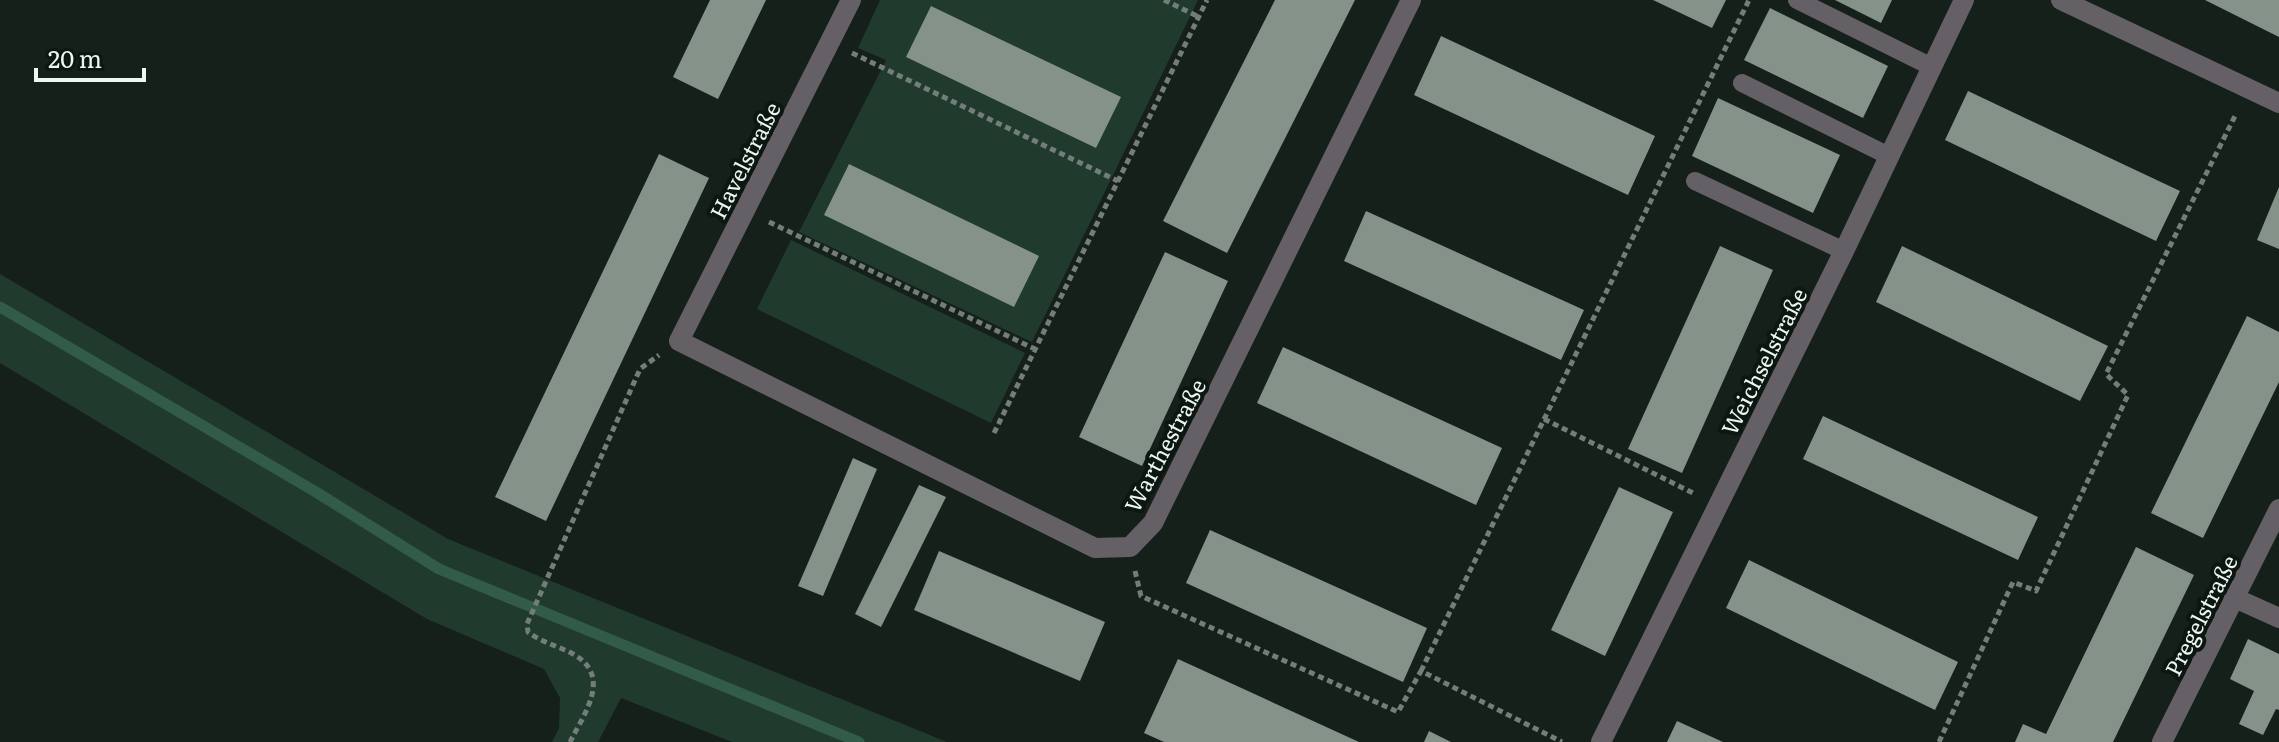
<svg xmlns="http://www.w3.org/2000/svg" width="2279" height="742" font-family="Literata,serif">
	<style>
		.green { fill: #203b2d }
		.lines { fill: none; stroke-linecap: round; stroke-linejoin: round }
		.stream { stroke: #325c47; stroke-width: 11 }
		.building { fill: #84928a }
		.path { stroke: #747e78; stroke-width: 5; stroke-dasharray: 6 4; stroke-linecap: butt }
		.lane { stroke: #656065; stroke-width: 18 }
		.street { stroke: #656065; stroke-width: 20 }
		.labels { text-anchor: middle; dominant-baseline: central; stroke-width: 8; stroke-linejoin: round; paint-order: stroke }
		.street-label { font-size: 22px; fill: #eef6f1; stroke: #0c1711 }
	</style>
	<rect width="100%" height="100%" fill="#15201a"/>
	<path class="green" d="M880 0H1198L1032 342 799 232 886 60 858 48Z
		M791 240 1025 353 991 423 757 309Z
		M0 274 448 539 947 742H732L621 698 598 742H552L559 728 560 698 544 669 427 619 0 363Z"/>
	<g class="lines">
		<path class="stream" d="M0 307 316 492 439 569 859 742"/>
	</g>
	<path class="building" d="M710 0H766L718 99 673 77Z
		M1275 0H1355L1227 253 1163 221Z
		M1653 0H1726L1712 28Z
		M1835 0H1892L1881 23Z
		M2205 0H2279V37Z
		M931 6 1121 97 1096 148 906 57Z
		M1770 8 1888 66 1863 118 1744 60Z
		M1441 36 1655 136 1628 195 1414 95Z
		M1968 91 2180 191 2156 241 1945 140Z
		M1718 98 1840 155 1813 213 1692 156Z
		M659 154 709 178 546 521 495 497Z
		M849 164 1039 256 1014 307 824 215Z
		M2279 187V249L2257 240Z
		M1366 211 1584 310 1561 360 1344 261Z
		M1720 246 1773 270 1682 473 1628 449Z
		M1902 246 2108 346 2080 401 1876 302Z
		M1165 252 1228 281 1142 466 1079 437Z
		M2247 316 2279 332V382L2203 538 2151 513Z
		M1283 347 1502 448 1476 505 1257 403Z
		M1823 416 2038 517 2018 560 1803 459Z
		M853 458 877 469 823 596 798 586Z
		M919 485 946 497 881 627 855 614Z
		M1619 487 1673 512 1605 656 1551 630Z
		M1210 530 1427 628 1403 682 1186 583Z
		M2136 547 2194 575 2113 742H2015L2023 724 2046 734Z
		M939 551 1105 622 1080 681 914 610Z
		M1749 560 1958 662 1935 710 1726 608Z
		M2248 639 2279 654V710L2276 709 2263 735 2239 724 2254 691 2230 679Z
		M1178 659 1359 742H1164L1144 733Z
		M1677 721 1723 742H1667Z
		M1429 731 1451 742H1424Z"/>
	<g class="lines">
		<path class="path" d="M1164 0 1199 17
			M852 53 1118 181
			M769 222 1035 349
			M1544 419 1693 493
			M994 433 1207 0
			M1135 571 1141 596 1398 712 1421 671 1562 742
			M1421 671 1749 0
			M570 742C584 714 613 676 573 654 558 646 541 642 528 632L527 624 640 369 659 355
			M1939 742 2013 582 2036 591 2128 395 2106 374 2236 114"/>
		<path class="lane" d="M1797 0 1932 67
			M1742 83 1889 156
			M1695 181 1844 251"/>
		<path class="street" d="M851 0 679 341 1095 548 1130 547 1153 523 1411 0
			M2061 0 2279 103
			M2237 599 2279 618
			M1601 742 1844 251 1964 0
			M2162 742 2279 509"/>
	</g>
	<g class="labels">
		<g class="street-label">
			<text transform="translate(744 160) rotate(-63)">Havelstraße</text>
			<text transform="translate(1763 361) rotate(-63)">Weichselstraße</text>
			<text transform="translate(1164 445) rotate(-62)">Warthestraße</text>
			<text transform="translate(2200 615) rotate(-63)">Pregelstraße</text>
		</g>
	</g>
	<path d="M36 68v12h108v-12" fill="none" stroke="#eef6f1" stroke-width="4"/>
	<text x="48" y="68" font-size="24" fill="#eef6f1" stroke="#0c1711" stroke-width="6" paint-order="stroke">20 m</text>
</svg>
